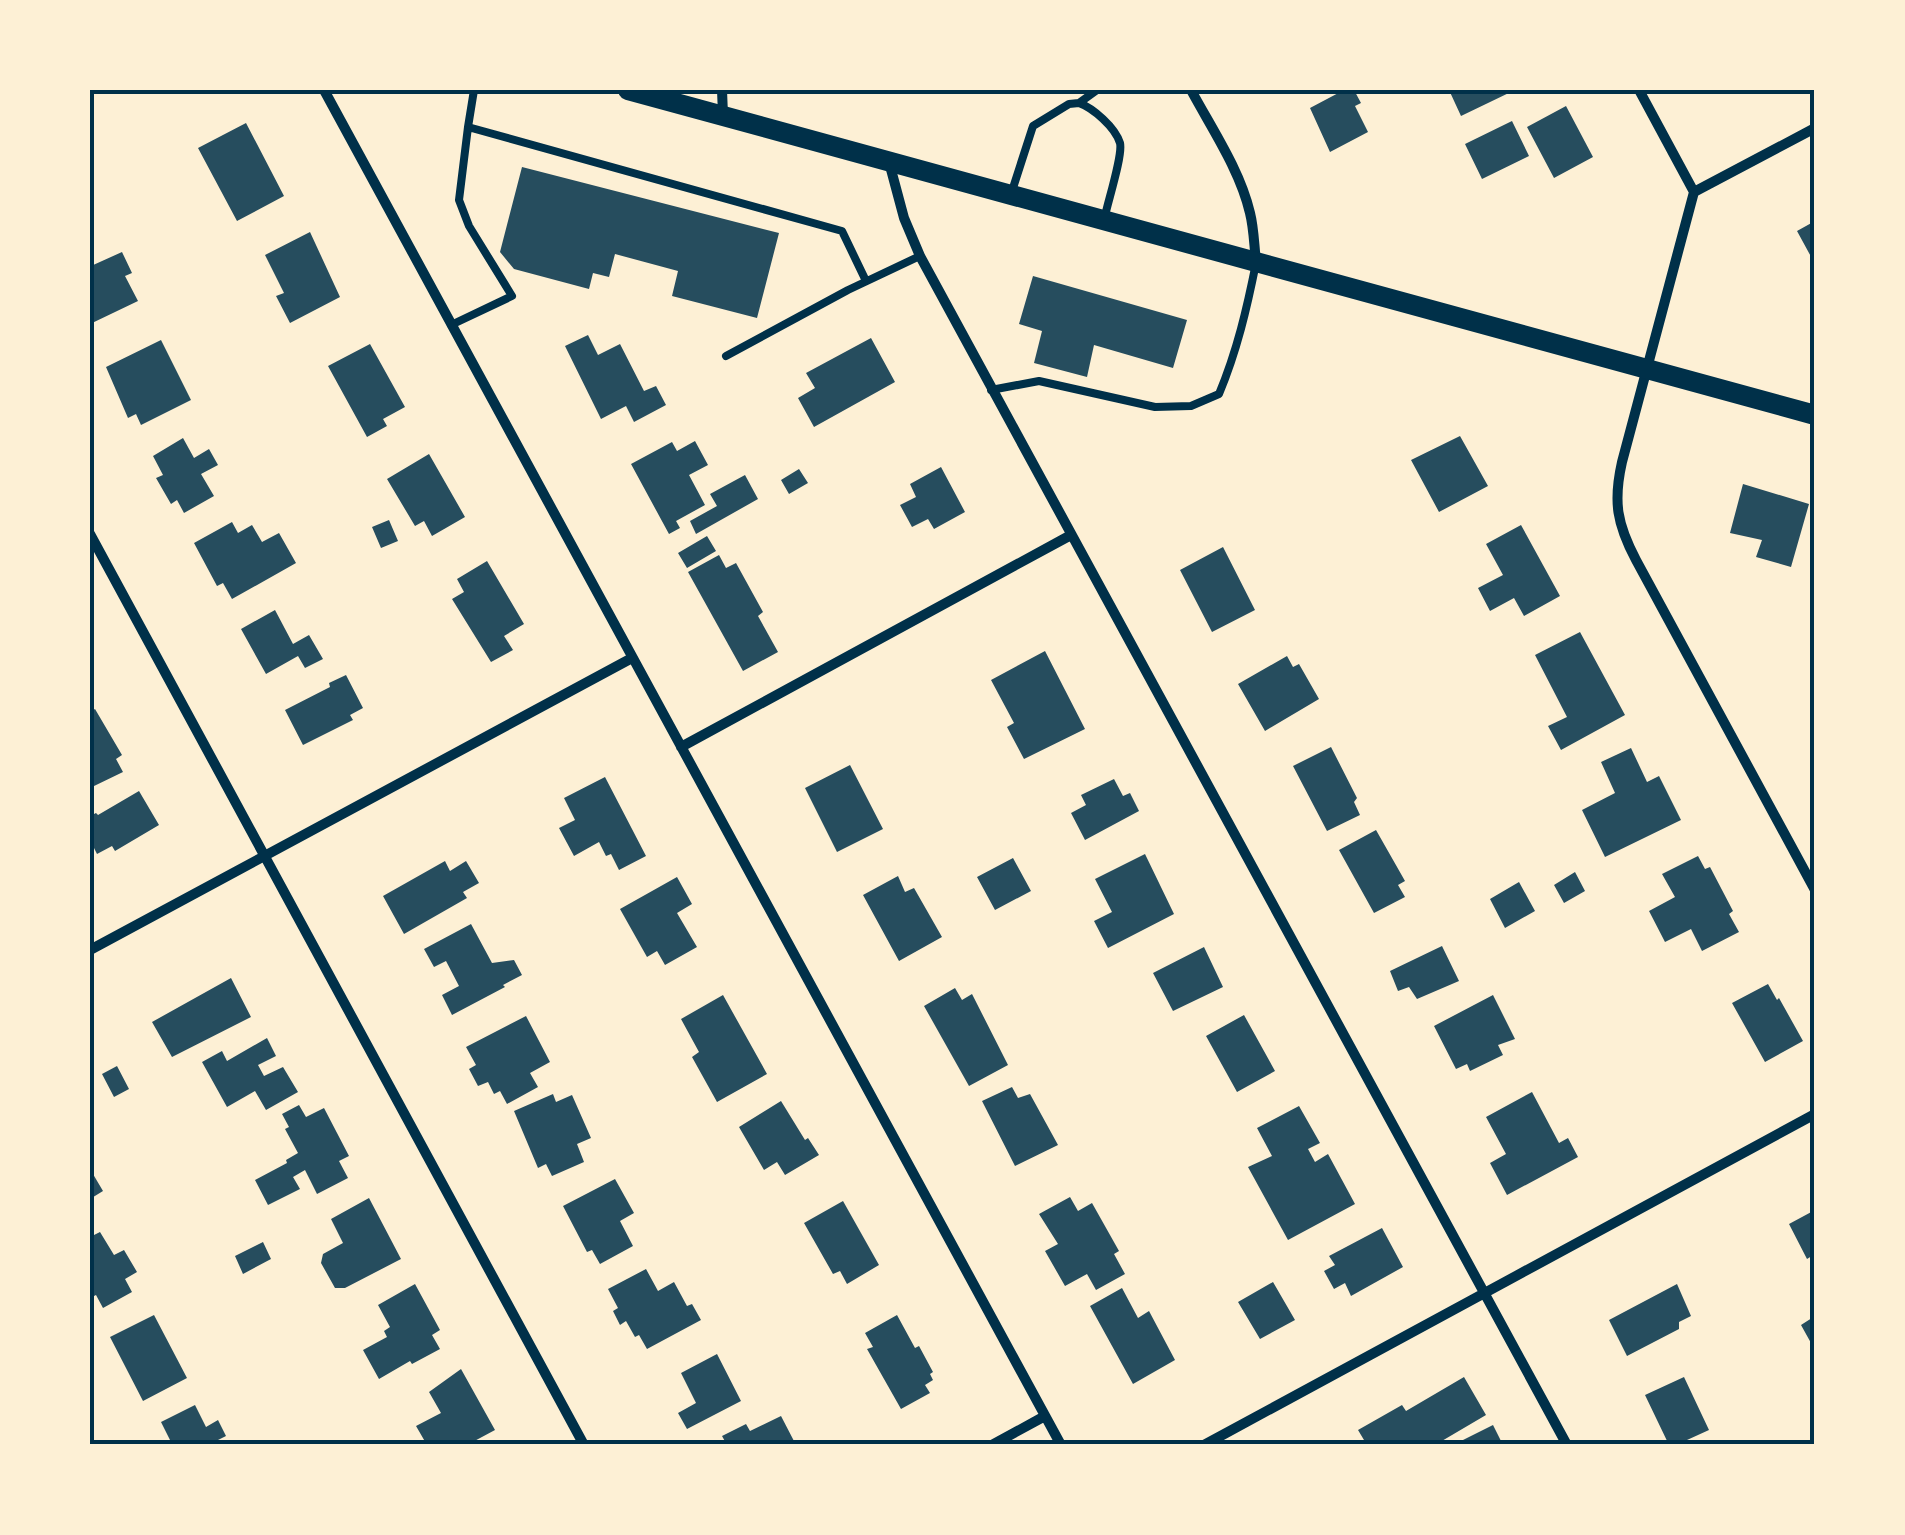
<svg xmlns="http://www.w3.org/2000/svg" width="1905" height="1535" font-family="'Libre Baskerville',serif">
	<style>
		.building { fill: #264d5e }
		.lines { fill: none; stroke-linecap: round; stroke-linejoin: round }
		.service { stroke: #003049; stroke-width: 8 }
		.minor { stroke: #003049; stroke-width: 10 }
		.secondary { stroke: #003049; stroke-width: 20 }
		.neatline { fill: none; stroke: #003049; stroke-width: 4 }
	</style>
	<rect width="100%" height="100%" fill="#fdf0d5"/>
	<path class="building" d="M1344 90H1354L1361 103 1355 106 1368 132 1330 152 1310 108Z
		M1449 90H1515L1461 116Z
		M1566 106 1593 157 1554 178 1527 127Z
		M1512 121 1529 156 1482 179 1465 144Z
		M246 123 284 196 237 221 198 148Z
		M522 167 779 233 757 318 672 296 678 271 615 254 609 277 593 273 589 289 514 269 500 252Z
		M1815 221V264L1797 231Z
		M310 232 340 297 290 323 276 296 284 293 265 255Z
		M122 252 132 273 125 276 138 301 90 324 91 266Z
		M1033 276 1187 320 1173 368 1094 345 1087 377 1034 363 1042 331 1019 324Z
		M588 335 598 355 620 344 644 391 656 386 666 405 634 422 626 406 601 419 565 346Z
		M871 338 895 382 814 427 798 398 815 388 806 373Z
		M161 340 191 400 141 425 136 414 128 418 106 367Z
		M370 344 405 407 383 419 387 426 367 437 328 366Z
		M1460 436 1488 486 1439 512 1411 460Z
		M183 438 194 458 209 449 218 465 201 474 214 496 184 513 177 500 171 504 156 478 163 475 153 456Z
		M695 441 708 465 689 475 705 505 676 521 680 528 669 534 631 464 672 442 677 451Z
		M429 454 465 517 432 536 424 521 415 526 387 479Z
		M941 467 965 512 934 529 928 519 912 527 900 505 916 497 910 484Z
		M799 469 808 483 789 494 781 480Z
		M745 475 758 499 696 534 690 521 717 506 710 494Z
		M1743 484 1809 504 1791 567 1756 557 1762 540 1730 533Z
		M389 520 398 541 381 548 372 527Z
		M232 522 238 533 252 525 262 542 279 533 296 563 232 599 223 583 217 586 194 543Z
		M1521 525 1560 596 1524 616 1514 598 1490 611 1478 588 1503 575 1486 544Z
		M707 536 716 551 687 568 678 553Z
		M1223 547 1255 610 1212 632 1180 570Z
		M719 555 726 568 736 563 763 612 758 616 778 652 743 671 688 572Z
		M487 561 524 624 504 636 513 650 491 662 452 599 464 592 457 579Z
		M275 610 293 644 309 635 323 659 305 668 298 656 266 674 241 629Z
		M1580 632 1625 715 1561 750 1548 726 1567 717 1535 655Z
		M1045 651 1085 729 1024 759 1007 727 1014 723 991 680Z
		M1287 656 1293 667 1299 664 1319 699 1265 731 1238 684Z
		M346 675 363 708 350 715 353 720 303 745 285 710 330 687 329 683Z
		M95 709 122 755 116 759 123 772 92 787 90 783V712Z
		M1331 747 1357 798 1354 802 1360 815 1327 831 1293 766Z
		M1631 748 1647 782 1659 776 1681 820 1605 857 1582 810 1615 793 1601 762Z
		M850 765 883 829 837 852 805 788Z
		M605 777 646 856 619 870 611 854 606 856 599 842 574 856 559 828 575 820 564 798Z
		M1114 779 1123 796 1130 793 1139 811 1085 840 1071 813 1086 805 1081 795Z
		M139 791 159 825 115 851 112 846 97 854 93 846 90 848V816L96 813 98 815Z
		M1376 830 1405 881 1398 885 1405 897 1374 913 1339 850Z
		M1145 854 1174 914 1108 948 1094 921 1112 912 1095 879Z
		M1698 856 1705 869 1710 867 1733 911 1729 914 1739 932 1702 951 1691 929 1665 942 1649 911 1675 897 1662 874Z
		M1013 858 1031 891 995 910 977 877Z
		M445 861 450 871 466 861 479 883 463 892 467 898 404 934 383 896Z
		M1575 872 1585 891 1564 903 1554 885Z
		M898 876 905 892 914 888 942 937 899 961 863 895Z
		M677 877 692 904 677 913 697 947 665 965 657 951 647 957 620 909Z
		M1519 882 1535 911 1505 928 1490 899Z
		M471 924 492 963 514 960 522 975 503 985 505 987 452 1015 442 995 459 986 446 961 434 967 424 949Z
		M1442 946 1459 981 1417 999 1409 987 1398 991 1390 971Z
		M1204 947 1223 987 1173 1011 1153 973Z
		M231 978 251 1017 172 1057 152 1022Z
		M1768 984 1777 1000 1779 998 1803 1041 1765 1062 1732 1003Z
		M955 988 962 1000 972 994 1008 1065 969 1086 924 1006Z
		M723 995 767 1074 717 1102 692 1057 699 1052 681 1019Z
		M1493 995 1515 1039 1498 1045 1503 1055 1470 1071 1467 1064 1456 1069 1434 1026Z
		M1244 1015 1275 1071 1237 1092 1206 1036Z
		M526 1016 550 1062 530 1073 538 1087 507 1104 500 1091 494 1094 488 1082 478 1086 469 1069 476 1065 466 1047Z
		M267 1038 276 1056 258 1065 264 1076 283 1067 298 1092 266 1110 255 1091 227 1107 202 1062 222 1051 227 1061Z
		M117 1066 129 1089 114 1097 102 1074Z
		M1012 1087 1018 1098 1030 1094 1058 1145 1015 1166 982 1101Z
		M1532 1092 1559 1143 1568 1138 1578 1157 1507 1195 1490 1163 1506 1154 1486 1117Z
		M553 1094 556 1102 572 1095 591 1138 577 1144 584 1162 552 1176 546 1164 538 1168 514 1111Z
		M781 1101 805 1140 808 1138 819 1155 785 1175 777 1162 764 1170 739 1127Z
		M299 1105 306 1117 324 1108 349 1156 339 1161 348 1178 317 1194 305 1170 293 1177 300 1189 268 1205 255 1180 287 1163 286 1160 298 1153 285 1129 289 1127 282 1114Z
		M1299 1106 1320 1143 1308 1149 1315 1162 1328 1154 1355 1204 1288 1240 1248 1167 1272 1156 1257 1128Z
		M90 1169 103 1191 90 1199Z
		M615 1179 634 1213 620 1221 633 1246 600 1264 592 1250 587 1252 563 1206Z
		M1070 1197 1078 1211 1092 1203 1119 1251 1114 1254 1125 1274 1096 1290 1087 1274 1065 1286 1045 1251 1058 1244 1039 1214Z
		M369 1198 401 1259 345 1288H335L321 1263 323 1254 343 1243 331 1219Z
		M843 1201 879 1265 847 1284 840 1271 833 1274 804 1223Z
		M1815 1210V1254L1807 1259 1789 1224Z
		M1382 1228 1403 1267 1351 1296 1345 1283 1334 1289 1324 1271 1335 1265 1329 1256Z
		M100 1232 114 1255 124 1250 137 1272 125 1279 132 1292 103 1308 96 1295 90 1298V1237Z
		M263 1242 271 1259 243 1274 235 1256Z
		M646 1269 658 1291 674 1282 687 1306 692 1304 701 1320 647 1349 639 1335 635 1337 626 1321 620 1325 613 1311 618 1308 608 1289Z
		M1273 1282 1295 1320 1260 1339 1238 1302Z
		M415 1284 440 1330 432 1335 440 1349 412 1364 410 1361 379 1379 363 1350 387 1337 384 1331 390 1327 378 1305Z
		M1677 1284 1691 1316 1679 1322V1329L1627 1356 1609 1320Z
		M1122 1288 1138 1318 1149 1311 1175 1360 1133 1384 1090 1306Z
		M154 1315 187 1378 143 1401 110 1337Z
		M897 1315 915 1348 919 1346 933 1372 930 1374 933 1380 925 1385 930 1393 901 1409 867 1349 873 1347 865 1333Z
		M1815 1316V1341L1811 1343 1801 1325Z
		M717 1354 741 1401 687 1429 678 1413 696 1403 681 1373Z
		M461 1369 495 1430 467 1445H427L416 1426 441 1413 429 1392Z
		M1464 1377 1486 1415 1435 1445H1367L1358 1430 1402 1405 1406 1411Z
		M1684 1377 1709 1430 1676 1445H1669L1645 1395Z
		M195 1405 206 1427 218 1420 226 1436 216 1441 218 1445H169L167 1442 170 1440 161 1422Z
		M781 1416 795 1443 792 1445H727L722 1436 746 1424 750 1431Z
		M1493 1425 1503 1445H1453Z"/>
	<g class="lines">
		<path class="service" d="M1079 103C1093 108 1115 127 1120 143 1123 155 1108 201 1105 216
			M468 127 474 90
			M1012 191 1033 126 1069 104 1079 103 1097 90
			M451 325 512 296 469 226 459 200 468 127 842 231 866 281
			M726 356 848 290 920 256
			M991 390 1039 381 1155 407 1191 406 1219 394C1237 351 1247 308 1256 263"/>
		<path class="minor" d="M324 90 1061 1445
			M722 90 723 115
			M1191 90C1212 129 1240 170 1250 213 1254 229 1254 245 1256 261
			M1639 90 1694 192 1622 462C1613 502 1617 524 1636 560L1815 890
			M889 162 904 218 920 256 1567 1445
			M1694 192 1815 128
			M90 534 584 1445
			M681 747 1071 535
			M90 950 632 658
			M992 1445 1045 1416
			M1204 1445 1815 1114"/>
		<path class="secondary" d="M628 90 1815 415"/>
	</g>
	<rect width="1905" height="1535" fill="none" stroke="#fdf0d5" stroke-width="185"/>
	<rect x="92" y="92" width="1720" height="1350" class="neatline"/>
</svg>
